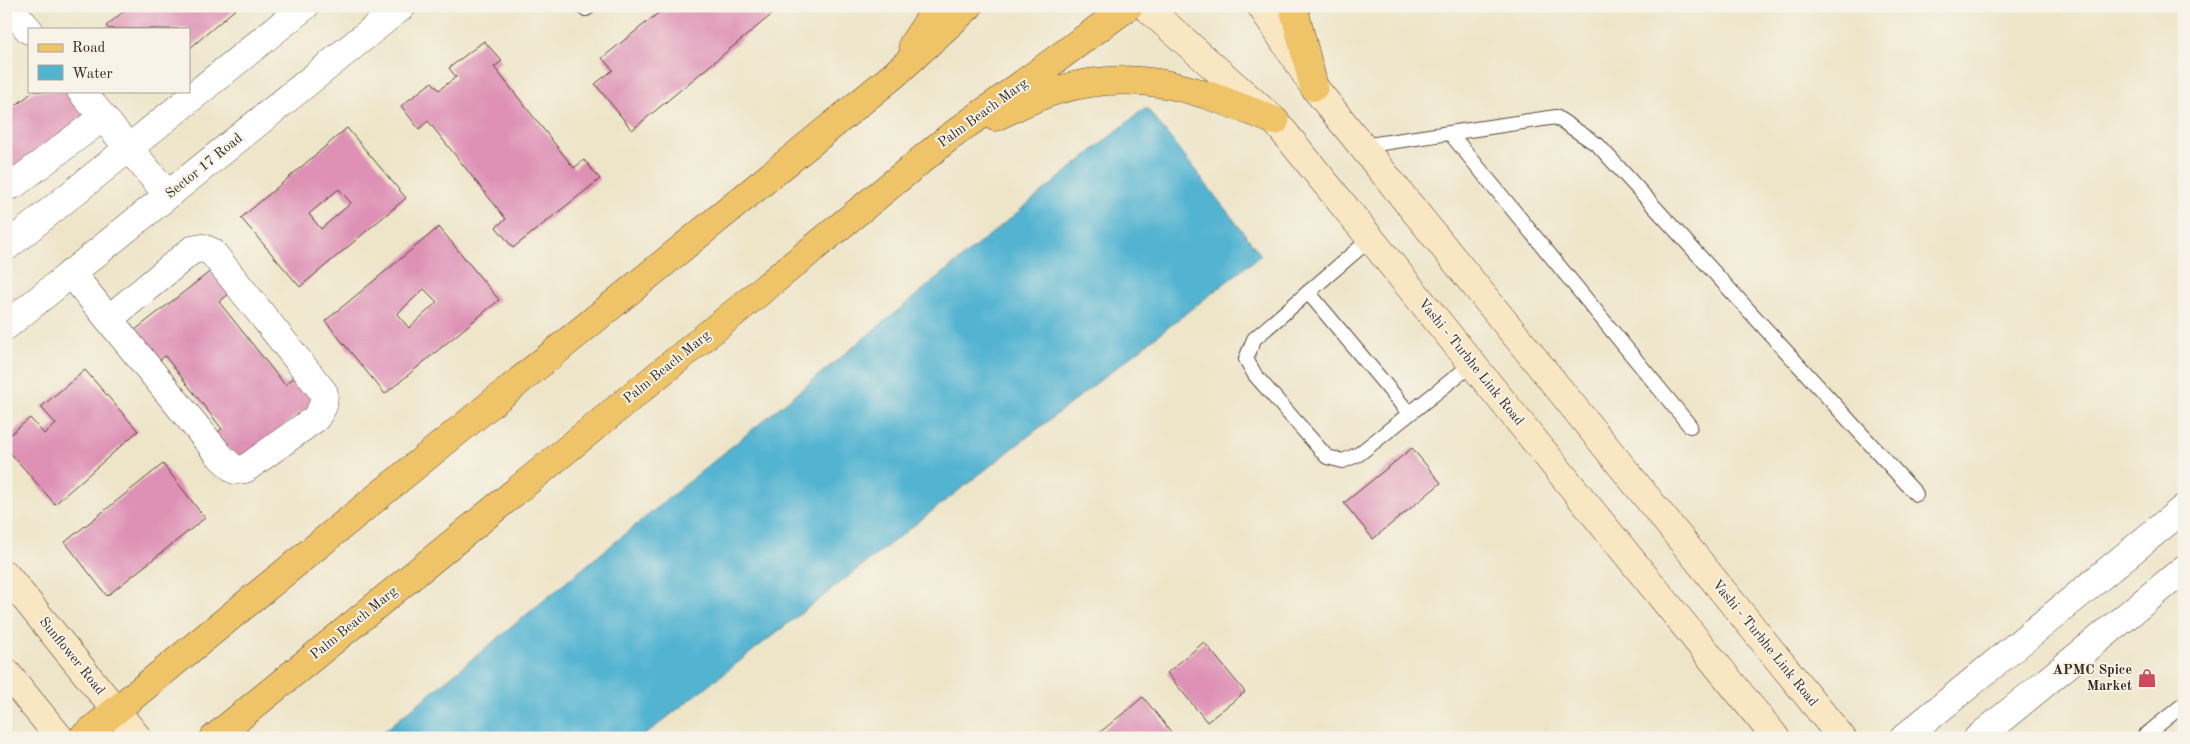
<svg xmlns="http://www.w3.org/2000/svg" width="2190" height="744" font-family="'Old Standard TT',serif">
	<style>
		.water { fill: #52b4d1; stroke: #466f78 }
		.building { fill: #de91b5; fill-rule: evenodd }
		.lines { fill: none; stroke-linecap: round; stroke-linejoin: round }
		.service-casing { stroke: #564638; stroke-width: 16 }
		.minor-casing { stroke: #564638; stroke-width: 29 }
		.tertiary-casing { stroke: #564638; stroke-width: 29 }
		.secondary-casing { stroke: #564638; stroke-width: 29 }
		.primary-casing { stroke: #564638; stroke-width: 29 }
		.service { stroke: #fff; stroke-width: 14 }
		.minor { stroke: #fff; stroke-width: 28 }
		.tertiary { stroke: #fff; stroke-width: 28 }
		.secondary { stroke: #f9e7c3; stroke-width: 28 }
		.primary { stroke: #efc469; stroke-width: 28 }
		.labels { text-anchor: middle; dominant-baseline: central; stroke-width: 4; stroke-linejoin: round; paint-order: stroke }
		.street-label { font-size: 14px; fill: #3b2a1e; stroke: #f7f3e8 }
		.poi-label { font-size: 14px; font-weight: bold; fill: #3b2a1e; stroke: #f7f3e8; text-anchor: end }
	</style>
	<rect width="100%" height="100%" fill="#f7f3e8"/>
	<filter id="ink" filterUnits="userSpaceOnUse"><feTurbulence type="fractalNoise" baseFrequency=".02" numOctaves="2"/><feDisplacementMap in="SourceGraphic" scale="10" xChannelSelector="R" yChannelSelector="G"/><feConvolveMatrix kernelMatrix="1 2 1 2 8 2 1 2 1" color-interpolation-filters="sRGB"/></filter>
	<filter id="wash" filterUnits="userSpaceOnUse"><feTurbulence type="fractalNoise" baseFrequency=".0096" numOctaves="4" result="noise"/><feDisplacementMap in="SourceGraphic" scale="20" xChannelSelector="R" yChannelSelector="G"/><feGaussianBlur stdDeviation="1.12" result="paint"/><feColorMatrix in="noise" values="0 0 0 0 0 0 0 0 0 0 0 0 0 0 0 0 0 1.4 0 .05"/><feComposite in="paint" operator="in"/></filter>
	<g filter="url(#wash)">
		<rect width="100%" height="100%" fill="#eee5c9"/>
		<path class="water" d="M1146 107 1261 255 641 738H376Z"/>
		<g id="blocks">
			<path class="building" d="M130 6H239L189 49V29H109L106 26Z
				M667 6H782L632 130 595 84 613 70 602 58Z
				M484 41 502 61 494 67 574 168 584 160 600 179 513 248 496 227 506 219 428 121 419 129 401 106 432 82 439 90 456 77 449 68Z
				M34 91H66L86 118 6 177V113Z
				M347 128 406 198 300 287 241 218ZM339 189 351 203 321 229 309 214Z
				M439 227 499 300 385 394 325 321ZM424 289 437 302 409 328 397 314Z
				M212 270 230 293 219 302 285 385 296 376 315 401 238 461 216 433 222 429 165 356 159 361 135 330Z
				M85 370 138 431 55 504 6 448V438L30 418 44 434 56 424 41 407Z
				M1412 448 1441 483 1373 539 1344 503Z
				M163 464 205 518 107 596 65 542Z
				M1204 642 1245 692 1207 722 1167 673Z
				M1143 697 1176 738H1093Z"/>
		</g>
	</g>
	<g filter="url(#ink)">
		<use href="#blocks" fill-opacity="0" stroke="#564638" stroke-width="1"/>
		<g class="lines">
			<g class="service-casing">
				<path id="service" d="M580 6 586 9 590 6
					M1450 133 1690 426
					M1362 146 1556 117 1598 145 1916 494
					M1370 239 1254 339 1246 359 1255 375 1327 457 1343 461 1359 454 1472 364
					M1308 292 1409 413
					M2142 738 2184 704"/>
			</g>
			<g class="minor-casing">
				<path id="minor" d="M8 6 29 30
					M81 91 168 195
					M6 183 13 185 103 117
					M6 247 305 6
					M71 273 220 456 235 470 245 469 316 418 323 406 324 393 212 252 203 248 192 250 110 318
					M6 326 402 6"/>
			</g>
			<g class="tertiary-casing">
				<path id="tertiary" d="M1904 738 2184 508
					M1978 738 2184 569"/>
			</g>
			<g class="secondary-casing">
				<path id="secondary" d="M1145 6 1275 121 1776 738
					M1261 6 1314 87 1842 738
					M6 575 138 738
					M6 672 60 738"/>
			</g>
			<g class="primary-casing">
				<path id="primary" d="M1293 6 1314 87
					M913 44 938 6
					M995 117C1015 108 1036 96 1058 90 1140 66 1199 90 1275 121
					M82 738 894 75 969 6
					M214 738 947 139 1129 6"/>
			</g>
			<use href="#service" class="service"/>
			<use href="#minor" class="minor"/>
			<use href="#tertiary" class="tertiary"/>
			<use href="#secondary" class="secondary"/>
			<use href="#primary" class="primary"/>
		</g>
	</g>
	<defs>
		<g id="shop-bare" transform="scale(1.5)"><path d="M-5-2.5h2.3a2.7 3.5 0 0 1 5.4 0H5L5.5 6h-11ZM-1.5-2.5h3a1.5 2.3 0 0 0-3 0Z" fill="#d1495b" stroke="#f7f3e8" stroke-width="2.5" paint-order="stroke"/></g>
	</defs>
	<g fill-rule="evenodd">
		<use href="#shop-bare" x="2147" y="678"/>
	</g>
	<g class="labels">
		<g class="street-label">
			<text transform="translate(983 113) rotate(-36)">Palm Beach Marg</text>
			<text transform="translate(204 166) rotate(-39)">Sector 17 Road</text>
			<text transform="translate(1471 362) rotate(51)">Vashi - Turbhe Link Road</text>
			<text transform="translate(667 367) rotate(-39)">Palm Beach Marg</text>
			<text transform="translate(354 623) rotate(-39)">Palm Beach Marg</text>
			<text transform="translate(1765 643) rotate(51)">Vashi - Turbhe Link Road</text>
			<text transform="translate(72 656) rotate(51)">Sunflower Road</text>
		</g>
		<g class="poi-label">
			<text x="2132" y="670">APMC Spice<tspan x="2132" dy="16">Market</tspan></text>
		</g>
	</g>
	<rect width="2190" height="744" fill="none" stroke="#f7f3e8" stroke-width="25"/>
	<rect x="28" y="28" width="162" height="65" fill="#f7f3e8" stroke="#aca397"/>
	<rect x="38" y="44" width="25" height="8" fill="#efc469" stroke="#aca397"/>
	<text x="72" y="52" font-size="15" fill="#3b2a1e">Road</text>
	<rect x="38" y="65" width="25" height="15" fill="#52b4d1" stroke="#aca397"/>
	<text x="72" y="78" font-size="15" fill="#3b2a1e">Water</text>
</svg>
